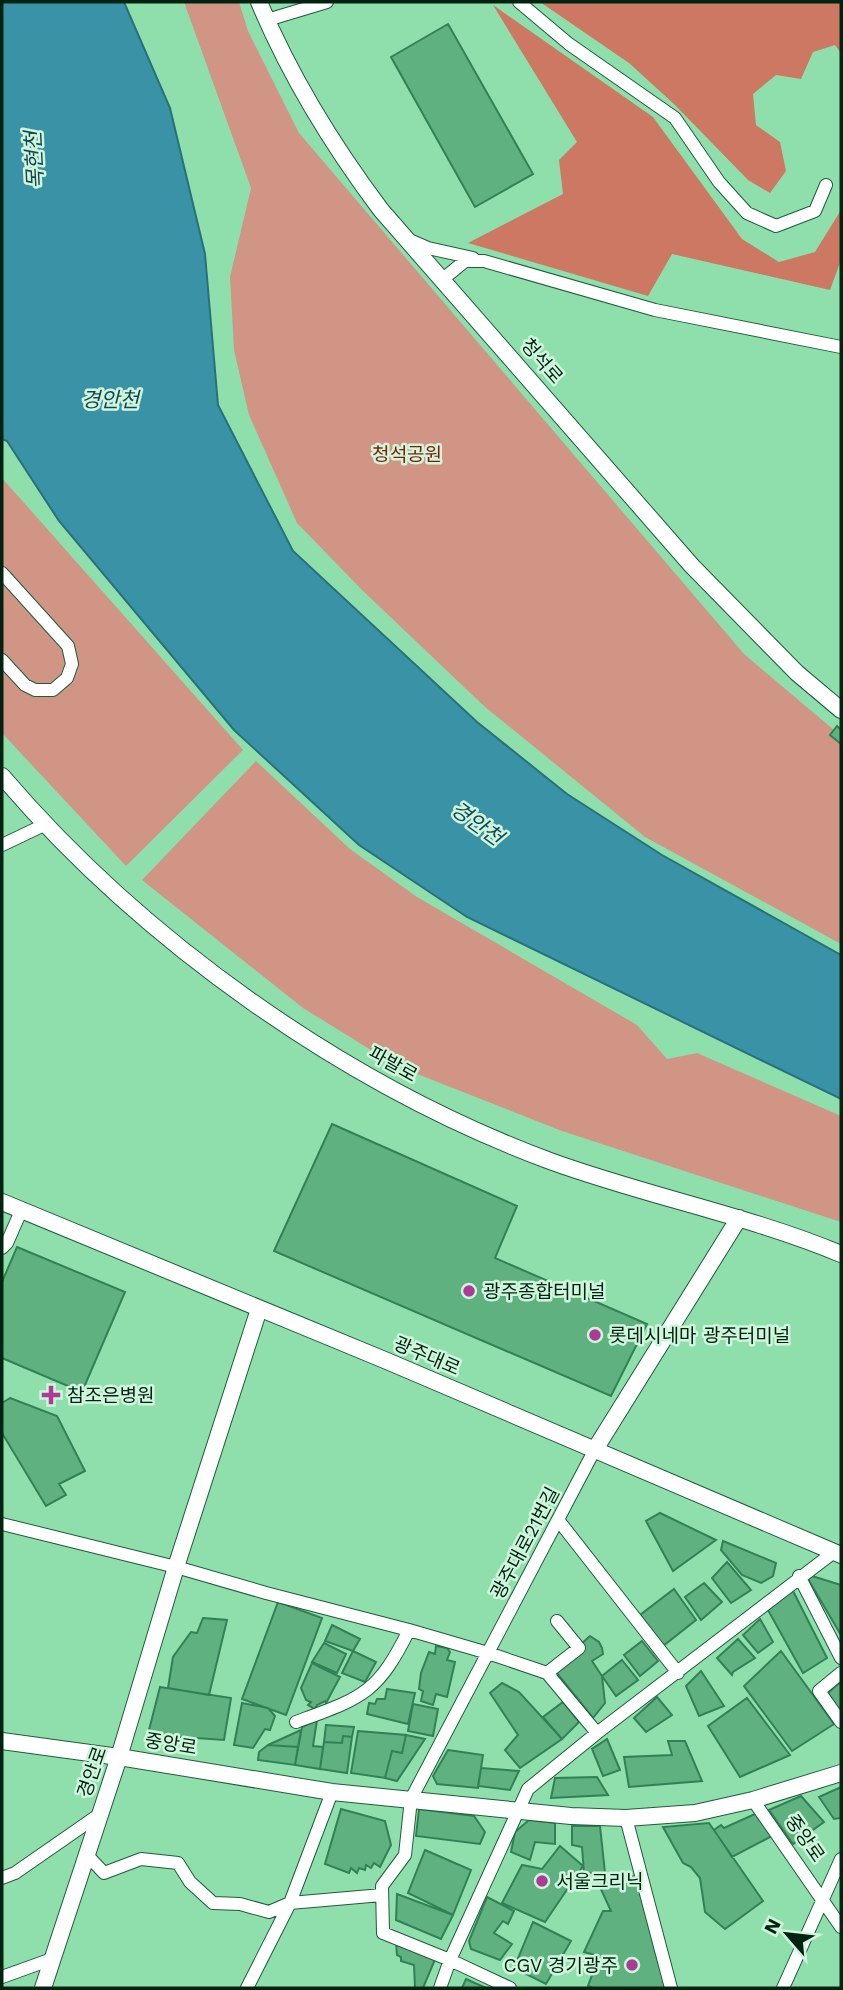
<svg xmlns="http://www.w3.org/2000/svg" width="843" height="1990" font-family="'Work Sans','Noto Sans KR',sans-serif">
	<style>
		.green { fill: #d09585 }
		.forest { fill: #cc7862 }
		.water { fill: #3992a6; stroke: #287179; stroke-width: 2 }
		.building { fill: #5fb280; stroke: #318155; stroke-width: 2 }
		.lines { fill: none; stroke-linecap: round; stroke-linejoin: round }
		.minor-casing { stroke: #1e5c3a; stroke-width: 14 }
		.tertiary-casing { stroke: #1e5c3a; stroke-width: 18 }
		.minor { stroke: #fff; stroke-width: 12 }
		.tertiary { stroke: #fff; stroke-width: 16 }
		.poi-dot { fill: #ab3b97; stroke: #cff6dc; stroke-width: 2.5 }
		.labels { text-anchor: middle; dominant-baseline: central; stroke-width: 5; stroke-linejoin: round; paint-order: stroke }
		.street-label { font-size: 19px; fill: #022311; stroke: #cff6dc }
		.park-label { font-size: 19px; fill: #821e00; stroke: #cff6dc }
		.poi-label { font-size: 19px; fill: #022311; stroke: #cff6dc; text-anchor: start }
		.water-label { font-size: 21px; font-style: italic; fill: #144753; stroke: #cff6dc }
	</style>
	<rect width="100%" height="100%" fill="#8fdfad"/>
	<path class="green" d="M184 2H239L248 31 299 133 744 654 841 736V944L645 837 484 706 362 590 297 523 249 415 234 350 230 277 251 188Z
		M2 478 243 750 126 866 2 733Z
		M256 761 350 849 417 897 637 1025 667 1059 697 1053 841 1116V1222L562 1131 397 1066 303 1008 142 880Z"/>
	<path class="forest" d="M540 2H841V53L835 45 813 52 801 79 776 75 753 94 756 125 780 142 786 171 770 193 748 180 674 104 629 63Z
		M493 5 653 117 742 239 779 262 815 252 841 210V260L830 290 672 254 648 296 468 243 563 194 559 160 577 142Z"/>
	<path class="water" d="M2 2H124L170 108 205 254 218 405 293 551 477 722 567 794 662 855 841 955V1099L467 917 359 845 234 730 59 521 7 441 2 439Z"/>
	<path class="building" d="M448 24 533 174 475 207 391 57Z
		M837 726 841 730V744L830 735Z
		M332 1124 517 1206 495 1258 647 1324 611 1396 274 1251Z
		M17 1247 125 1292 82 1392 2 1358V1282Z
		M10 1398 57 1416 85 1471 59 1484 66 1495 46 1506 2 1433V1403Z
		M660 1513 716 1540 673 1571 646 1521Z
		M723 1541 776 1563 773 1576 761 1583 742 1575 721 1550Z
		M727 1562 751 1590 731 1603 712 1578Z
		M812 1576 841 1585V1635L808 1579Z
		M704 1583 722 1602 701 1620 685 1597Z
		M674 1589 696 1620 663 1646 640 1615Z
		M792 1589 827 1658 803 1673 768 1610Z
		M278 1602 322 1618 286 1715 242 1699Z
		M203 1618 227 1620 209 1695 168 1688 173 1657 191 1632 197 1633Z
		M760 1619 773 1642 758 1653 743 1635Z
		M332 1625 360 1639 353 1651 325 1641Z
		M590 1636 599 1642 602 1648 603 1654 592 1661 602 1676 605 1703 593 1718 556 1672 558 1665Z
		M738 1639 755 1658 733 1672 732 1675 717 1658Z
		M642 1641 658 1661 640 1676 624 1655Z
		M324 1643 346 1654 337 1673 312 1662Z
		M436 1646 447 1648 450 1652 447 1660 455 1662 447 1697 436 1694 433 1705 421 1701 423 1691 419 1689 421 1673 429 1652 435 1654Z
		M353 1651 376 1662 365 1682 342 1673Z
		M781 1651 834 1724 792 1751 744 1686Z
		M622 1660 638 1680 616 1696 602 1676Z
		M312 1663 340 1677 326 1703 325 1701 317 1705 315 1709 308 1705 311 1702 306 1700 301 1688Z
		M701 1671 724 1706 699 1716 686 1686Z
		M841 1681V1713L828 1693Z
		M502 1683 519 1692 562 1739 520 1768 505 1750 518 1735 490 1693Z
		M160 1687 231 1698 224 1740 153 1735 149 1730Z
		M387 1689 415 1693 408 1724 367 1714 369 1703 375 1704 377 1699H385Z
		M657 1697 672 1715 646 1732 634 1718Z
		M747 1698 790 1755 740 1777 708 1726Z
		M563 1702 579 1722 562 1739 543 1717Z
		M242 1703 268 1708 275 1716 270 1730 265 1729 253 1748 234 1745Z
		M413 1704 438 1709 433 1736 408 1731Z
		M317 1720 313 1746 323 1747 320 1769 295 1765 302 1727Z
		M326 1725 354 1727 352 1737 343 1736 342 1743 324 1742Z
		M301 1730 298 1747 268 1745Z
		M358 1731 406 1735 402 1753 392 1751 385 1778 351 1773Z
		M406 1735 425 1739 397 1781 385 1778 392 1751 402 1753Z
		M343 1736 352 1737 347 1773 320 1769 324 1742 342 1743Z
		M607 1739 620 1770 603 1776 592 1749Z
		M668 1741H685L702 1781 629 1787 624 1757 672 1755Z
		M268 1745 298 1747 295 1765 258 1760 259 1752Z
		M448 1750 483 1755 478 1788 437 1784 433 1776Z
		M481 1768 519 1771 510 1790 478 1786Z
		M597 1777 608 1795 551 1798 555 1778Z
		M841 1787V1818L834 1819 819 1797Z
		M801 1796 824 1822 793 1844 769 1810Z
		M341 1809 385 1821 391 1845 380 1867 374 1863 371 1868 366 1865 365 1870 359 1868 357 1873 351 1868 349 1873 325 1864Z
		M419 1809 474 1816 485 1832 480 1844 416 1836Z
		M755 1814 772 1836 732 1857 714 1830 721 1825 724 1828Z
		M529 1820 555 1823V1844L535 1842 530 1860 511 1852 515 1832Z
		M709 1823 763 1901 725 1929 705 1912 700 1878 691 1867 683 1863 663 1827Z
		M572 1826H600L605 1873H584L582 1847 572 1845Z
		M560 1846 583 1866 545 1922 502 1903 522 1865 542 1869Z
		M425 1850 471 1870 453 1915 408 1893Z
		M643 1874 672 1988H593L588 1986 599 1956 584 1952 603 1911H611L599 1885Z
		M397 1894 453 1915 441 1939 396 1920Z
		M487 1897 514 1911 508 1924 503 1921 494 1933 512 1944 500 1960 471 1949 469 1941Z
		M533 1922 571 1941 546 1984 514 1968Z
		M396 1942 436 1957 423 1988H415L414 1965 401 1961V1957L397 1955Z
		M466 1979 486 1988H462Z"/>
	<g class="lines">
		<g class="minor-casing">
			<path id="minor" d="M519 2 569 44 675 118 719 182 747 213 776 226 815 211 826 185
				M267 20 327 2
				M407 239 428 248 473 258
				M443 279 465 261H484L655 310 841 347
				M2 573 68 646 72 664 67 678 53 690H35L25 685 2 660
				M2 845 44 825
				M2 1248 7 1243 21 1211
				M559 1521 678 1673
				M2 1524 176 1567 266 1593 409 1630 488 1653 547 1673 597 1733
				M799 1576 841 1658
				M547 1673 579 1648 557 1621
				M841 1673 819 1691 841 1722
				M296 1722C361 1698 377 1695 409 1630
				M753 1800 841 1927
				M626 1818 671 1988
				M88 1856 104 1873 141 1859 178 1863 190 1882 213 1903 240 1904 269 1912 290 1903 382 1895
				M2 1878 15 1873 100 1814
				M2 1977 52 1959
				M247 1988 290 1903 332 1792
				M440 1988 450 1960 528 1789 597 1733 834 1552
				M510 1988 450 1960 383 1933 382 1886 405 1855 411 1799 594 1451
				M783 1988 841 1859"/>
		</g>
		<g class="tertiary-casing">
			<path id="tertiary" d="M259 2C290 76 333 146 381 210L692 566 797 673 841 710
				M2 776C143 941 345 1085 550 1161 646 1196 747 1215 841 1254
				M2 1202 387 1361 841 1555
				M594 1451 739 1218
				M2 1741 119 1757 332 1792 571 1816 626 1818 695 1813 753 1800 841 1773
				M43 1988 119 1757 176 1567 259 1309"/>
		</g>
		<use href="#minor" class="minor"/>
		<use href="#tertiary" class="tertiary"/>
	</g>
	<g class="poi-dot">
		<circle cx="469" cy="1291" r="7"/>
		<circle cx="595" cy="1335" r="7"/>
		<path d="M47.5 1384.5h7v7h7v7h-7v7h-7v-7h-7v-7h7z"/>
		<circle cx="542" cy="1881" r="7"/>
		<circle cx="632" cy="1965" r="7"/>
	</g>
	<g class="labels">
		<g class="street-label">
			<text transform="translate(542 361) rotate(49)">청석로</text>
			<text transform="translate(393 1064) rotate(29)">파발로</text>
			<text transform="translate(427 1356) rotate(23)">광주대로</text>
			<text transform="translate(525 1543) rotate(-62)">광주대로21번길</text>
			<text transform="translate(171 1744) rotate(9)">중앙로</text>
			<text transform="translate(92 1772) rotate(-71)">경안로</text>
			<text transform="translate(805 1838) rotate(55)">중앙로</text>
		</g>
		<g class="park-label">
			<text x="407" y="454">청석공원</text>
		</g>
		<g class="poi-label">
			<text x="483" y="1291">광주종합터미널</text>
			<text x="609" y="1335">롯데시네마 광주터미널</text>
			<text x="67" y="1395">참조은병원</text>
			<text x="556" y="1881">서울크리닉</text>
			<text x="618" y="1965" text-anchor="end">CGV 경기광주</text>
		</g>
		<g class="water-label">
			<text transform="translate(34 160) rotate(-93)">목현천</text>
			<text x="110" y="399">경안천</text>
			<text transform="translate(477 823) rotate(36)">경안천</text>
		</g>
	</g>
	<rect width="843" height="1990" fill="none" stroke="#022311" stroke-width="7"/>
	<g transform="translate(787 1934) rotate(298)" stroke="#cff6dc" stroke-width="5" paint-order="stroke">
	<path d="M0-5L12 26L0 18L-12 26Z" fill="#022311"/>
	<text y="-10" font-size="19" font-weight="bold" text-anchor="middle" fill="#022311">N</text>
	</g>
</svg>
